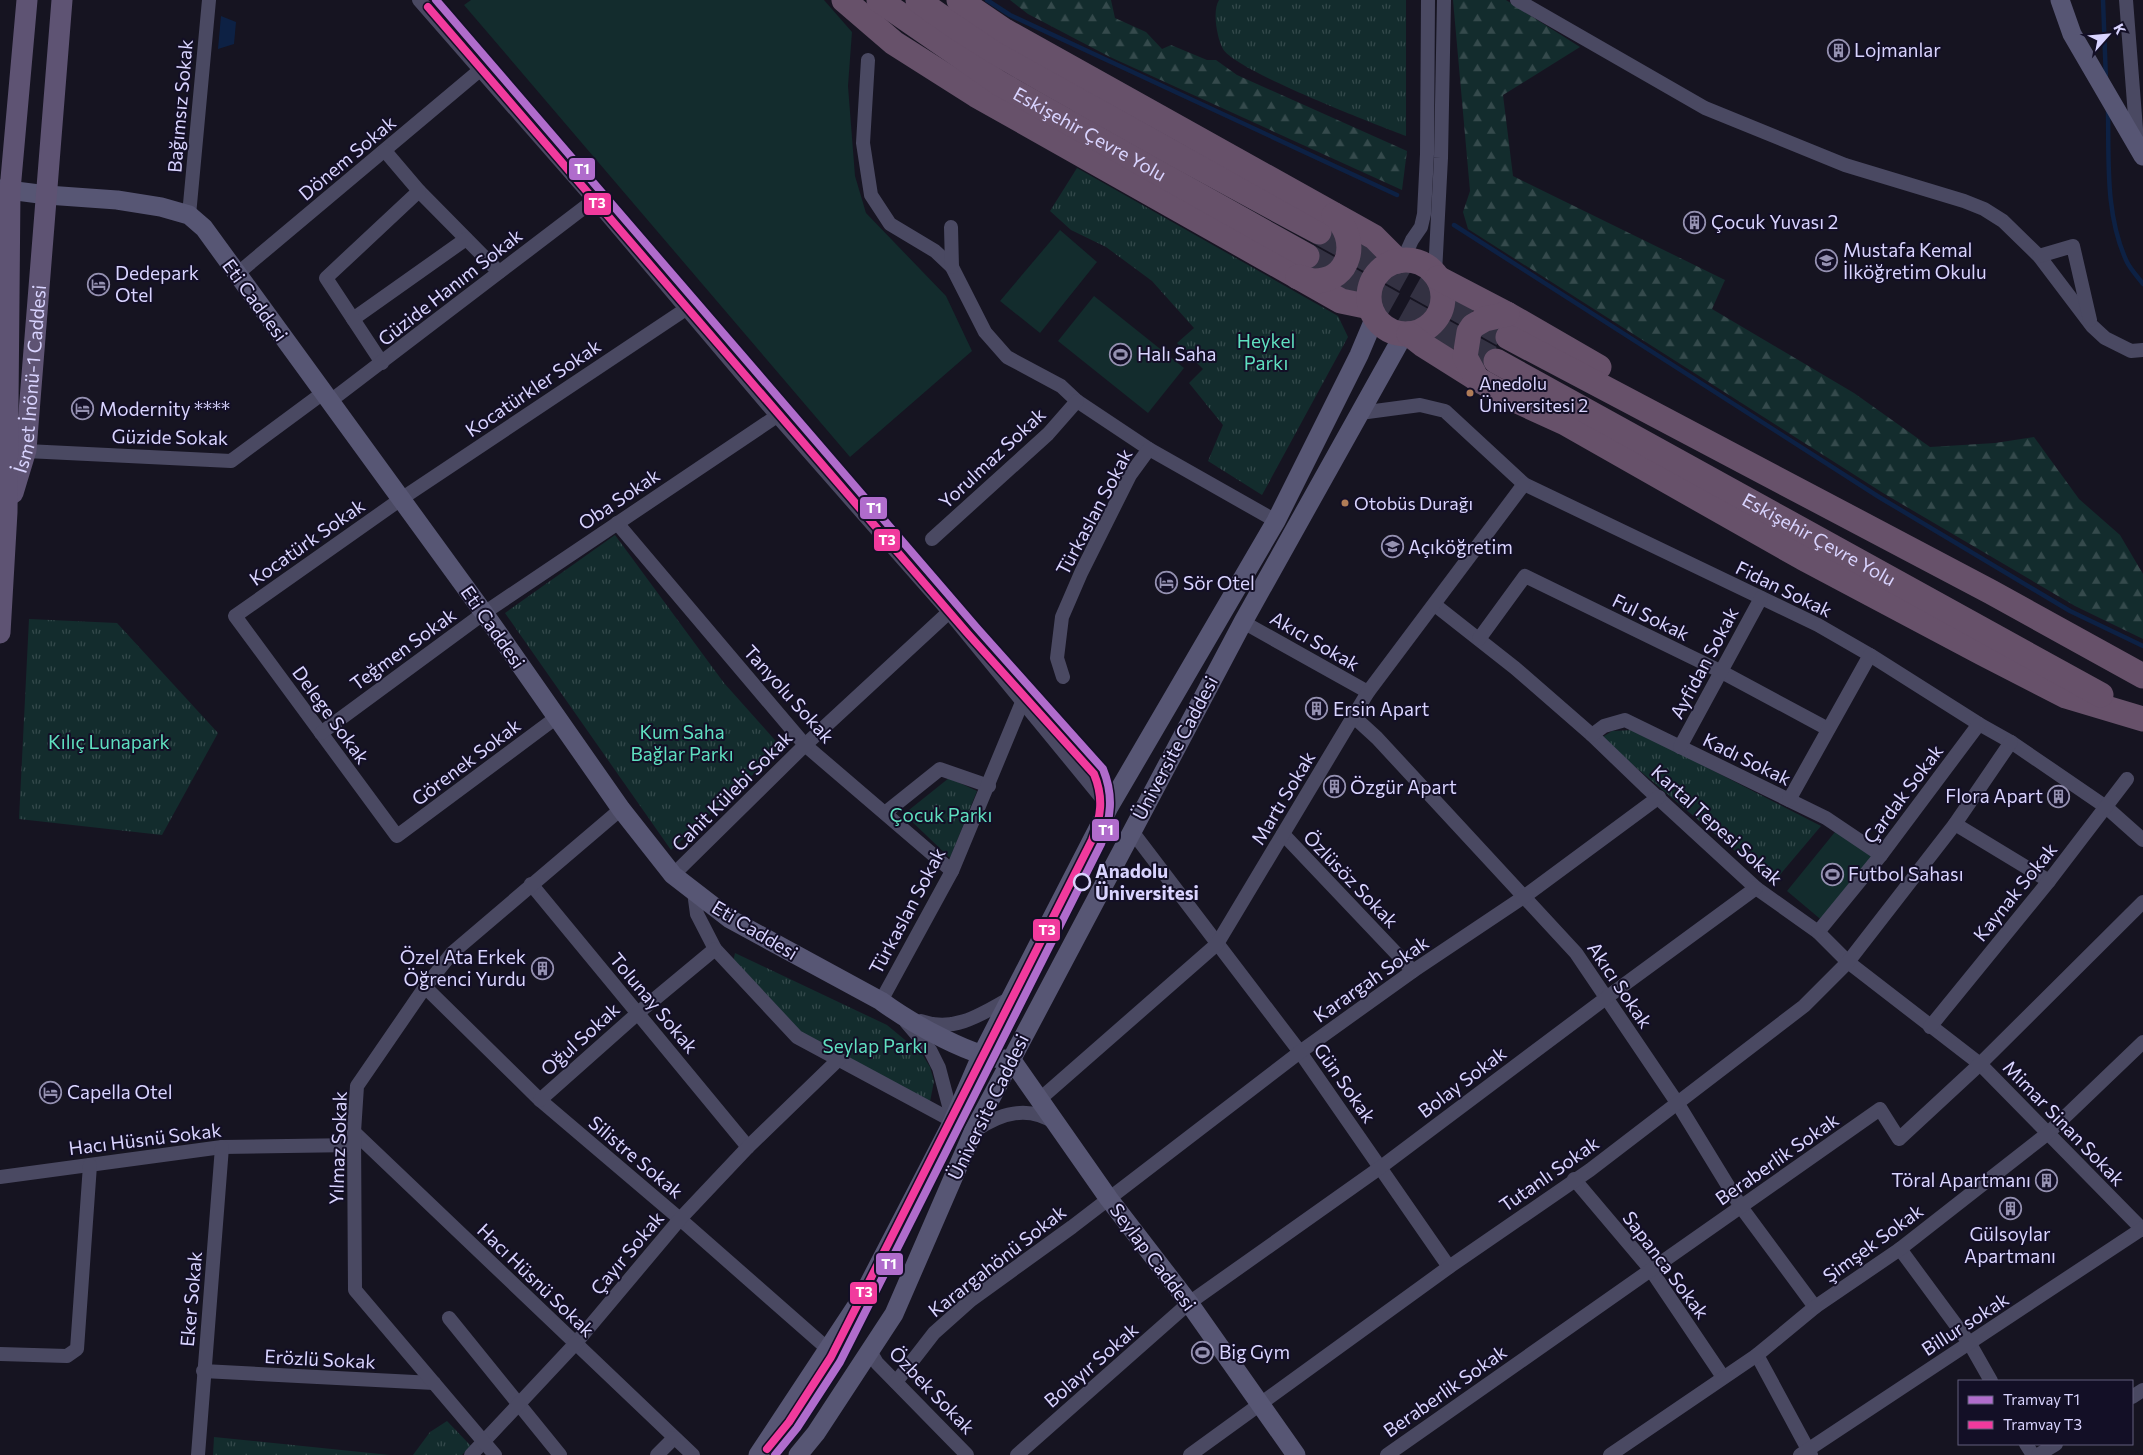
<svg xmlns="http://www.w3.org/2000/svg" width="2143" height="1455" font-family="Commissioner,sans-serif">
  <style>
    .grass { fill: #132c2d }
    .forest { fill: url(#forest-firs) }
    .park { fill: url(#park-tufts) }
    .water { fill: #0d2144 }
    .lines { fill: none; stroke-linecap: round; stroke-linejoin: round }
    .stream { stroke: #0d2144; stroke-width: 4.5 }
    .highway-tunnel { stroke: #333142; stroke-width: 25; stroke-dasharray: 25 12; stroke-linecap: butt }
    .street { stroke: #4a4962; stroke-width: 14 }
    .secondary { stroke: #575674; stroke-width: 19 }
    .primary { stroke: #5e5373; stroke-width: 21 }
    .highway { stroke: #67516a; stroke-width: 25 }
    .tram-1-casing { stroke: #130f26; stroke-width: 11 }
    .tram-2-casing { stroke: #130f26; stroke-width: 11 }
    .tram-1 { stroke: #b06ccc; stroke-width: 8 }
    .tram-2 { stroke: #f13a9d; stroke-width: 8 }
    .bus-dot { fill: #b07c57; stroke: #130f26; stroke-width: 2 }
    .stop-dot { fill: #130f26; stroke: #d9d4ff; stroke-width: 2.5 }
    .labels { text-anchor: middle; stroke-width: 4; stroke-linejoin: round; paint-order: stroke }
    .bus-label { font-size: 18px; fill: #d9d4ff; stroke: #130f26; text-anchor: start }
    .poi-label { font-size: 19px; fill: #d9d4ff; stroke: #130f26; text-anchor: start }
    .street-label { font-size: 19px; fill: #d9d4ff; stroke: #130f26 }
    .park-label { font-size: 19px; fill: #5fe0c0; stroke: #130f26 }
    .stop-label { font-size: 19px; font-weight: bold; fill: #d9d4ff; stroke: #130f26; text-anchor: start }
    .line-badge { stroke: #130f26; stroke-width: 2 }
    .badge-label { font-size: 14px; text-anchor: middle; font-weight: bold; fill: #fff }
  </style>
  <defs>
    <pattern id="forest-firs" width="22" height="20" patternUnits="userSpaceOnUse" patternTransform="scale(1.25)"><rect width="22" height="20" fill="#132c2d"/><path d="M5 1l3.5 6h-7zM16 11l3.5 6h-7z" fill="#354a4c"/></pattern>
    <pattern id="park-tufts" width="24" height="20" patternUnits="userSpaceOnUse" patternTransform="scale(1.25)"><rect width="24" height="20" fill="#132c2d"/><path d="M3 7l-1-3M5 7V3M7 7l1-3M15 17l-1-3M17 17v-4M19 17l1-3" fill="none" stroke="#354a4c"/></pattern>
  </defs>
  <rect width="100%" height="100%" fill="#161421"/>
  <g class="grass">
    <polygon points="471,0 824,0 852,32 848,86 855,176 866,213 946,296 972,351 850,457 464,5"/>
    <polygon points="1060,230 1097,262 1040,333 1000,301"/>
    <polygon points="1094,296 1184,368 1148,413 1058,341"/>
    <polygon points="1839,827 1876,857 1825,923 1787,891"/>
  </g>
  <g class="forest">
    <polygon points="1010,0 1111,0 1115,18 1146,32 1162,49 1171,45 1207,60 1216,60 1237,75 1407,151 1402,190 1110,57 1028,14"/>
    <polygon points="1453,0 1506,0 1580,47 1503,95 1513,176 1725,280 1712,309 1854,393 1930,447 1995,443 2034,437 2079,499 2120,535 2143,574 2143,639 2075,606 1883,493 1468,229 1463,212 1470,191"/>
  </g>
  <g class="park">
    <path d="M 1219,0 L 1406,0 L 1406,136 C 1375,124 1236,71 1223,49 C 1217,38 1212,11 1219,0 Z"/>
    <polygon points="1077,168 1338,316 1348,337 1262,495 1208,461 1223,425 1189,383 1203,369 1177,343 1194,328 1152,281 1106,247 1071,230 1050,211"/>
    <polygon points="615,535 724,683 782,748 671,850 505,613"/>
    <polygon points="29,619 117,623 218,733 162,835 19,819"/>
    <polygon points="1634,730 1821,826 1773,883 1601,738 1612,731"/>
    <polygon points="949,778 977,791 950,858 904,814"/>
    <polygon points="735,953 887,1025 922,1054 930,1067 934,1081 930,1102 791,1027 733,962"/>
    <polygon points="447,1421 471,1446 462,1455 413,1455 430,1432"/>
    <polygon points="214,1437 390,1455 213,1455"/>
  </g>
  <polygon class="water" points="221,16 236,22 234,44 218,49"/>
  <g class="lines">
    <g class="stream">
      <polyline points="987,0 1010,15 1397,195"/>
      <polyline points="2103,0 2106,80"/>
      <path d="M 2108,110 C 2109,160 2105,216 2127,262 C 2131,270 2138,277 2143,284"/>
      <polyline points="1454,225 1879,497 2070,611 2143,646"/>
    </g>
    <g class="highway-tunnel">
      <polyline points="1319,232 1508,337"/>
      <polyline points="1307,256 1496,361"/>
    </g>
    <g class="street">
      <polyline points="419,0 594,200 777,416 949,612 1109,807"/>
      <polyline points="1517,0 1705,108 1845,165 1964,201 1984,209 2003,221 2039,256 2092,326 2105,338 2131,351 2143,350"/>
      <polyline points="2126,0 2137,142"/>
      <polyline points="868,60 863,143 871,195 890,224 935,251 952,267 985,332 1007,357 1061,386 1077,401 1149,449"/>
      <polyline points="419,191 499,272"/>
      <polyline points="189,215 209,0"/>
      <polyline points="951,227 952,267"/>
      <polyline points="2039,256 2073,246 2090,320"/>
      <polyline points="1403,260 1412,240 1421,227 1424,214 1427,154 1428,0"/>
      <polyline points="1435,273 1441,158 1444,0"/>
      <polyline points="237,274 480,70"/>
      <polyline points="353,319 466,239"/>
      <polyline points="382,363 326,278 419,191 385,151"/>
      <polyline points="329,402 594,200"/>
      <polyline points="1360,413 1420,405 1445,411 1524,484 1818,625 1870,655 1979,724 2011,742 2106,807 2143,840"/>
      <polyline points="26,451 231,461 323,393"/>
      <polyline points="617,523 805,745 952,871"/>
      <polyline points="932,539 1048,434 1077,401"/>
      <polyline points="1435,605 1515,668 1592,735 1645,786 1756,888 1818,932 1848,962 1980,1064 2143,1230"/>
      <polyline points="1243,622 1368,692"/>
      <polyline points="1479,639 1525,576 1720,671 1828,729"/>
      <polyline points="1063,677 1057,658 1062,617 1081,573 1130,475 1149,449 1276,521"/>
      <polyline points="1353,716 1377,738 1576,953 1678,1104 1741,1207 1815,1307"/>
      <polyline points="557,717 397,836 235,616 401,499 686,309"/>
      <polyline points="321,733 484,613 777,416"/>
      <polyline points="1592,735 1604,726 1625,720 1826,818 1881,855"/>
      <polyline points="1680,747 1761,598"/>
      <polyline points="1789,800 1870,655"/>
      <polyline points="885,813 940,769 989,786"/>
      <polyline points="1955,824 2049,881"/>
      <polyline points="1131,830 1300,1052 1449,1267"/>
      <polyline points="1283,834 1413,971"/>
      <polyline points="673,875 805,745 949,612"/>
      <polyline points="531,884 748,1147"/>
      <polyline points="694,892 697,914 715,949 797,1037 953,1121"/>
      <polyline points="1818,932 1881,855 1979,724"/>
      <polyline points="425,987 540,1100 680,1219 829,1350"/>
      <polyline points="881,1001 952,871 1023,700"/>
      <path d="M 921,1021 C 954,1033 982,1014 1010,998"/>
      <polyline points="906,1022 930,1050 939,1068 953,1121"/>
      <polyline points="1930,1027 2049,881 2127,779"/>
      <polyline points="1040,1099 1217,944 1368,692 1524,484"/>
      <polyline points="540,1100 638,1013 715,949"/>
      <path d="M 976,1130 C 1001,1113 1028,1105 1055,1123"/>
      <polyline points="354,1132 693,1455"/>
      <polyline points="0,1177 222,1147 355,1145"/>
      <polyline points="1574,1179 1651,1270 1723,1377"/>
      <polyline points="1900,1249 1970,1344 1991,1381"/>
      <polyline points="449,1318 560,1455"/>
      <polyline points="870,1351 877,1363 967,1455"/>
      <polyline points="0,1354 67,1356 77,1349 90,1165"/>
      <polyline points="1757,1355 1811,1455"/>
      <polyline points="203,1371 434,1383"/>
      <polyline points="896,1382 934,1333 971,1300 1072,1227 1300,1052 1413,971 1525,896 1659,797"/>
      <polyline points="2132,1397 2143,1390"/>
      <polyline points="2026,1444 2033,1455"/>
      <polyline points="198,1455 222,1147"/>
      <polyline points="471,1455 575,1344 680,1219 748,1147 839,1059"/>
      <polyline points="495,1455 355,1290 354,1132 357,1086 425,987 452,953 621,809"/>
      <polyline points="657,1455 674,1438"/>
      <polyline points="1017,1455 1189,1303 1381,1167 1606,998 1756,888"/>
      <polyline points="1190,1455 1449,1267 1590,1170 1804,1006 1848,962 1955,824 2011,742"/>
      <polyline points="1387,1455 1880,1109 1899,1139 1980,1064 2143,902"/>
      <polyline points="1610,1455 1757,1355 1815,1307 1900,1249 2047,1134 2143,1042"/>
      <polyline points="1800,1455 2143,1228"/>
      <polyline points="2038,1455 2056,1444"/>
    </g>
    <g class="secondary">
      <polyline points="2060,0 2072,34 2143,156"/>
      <path d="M 0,189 L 47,195 L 117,200 L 161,207 L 189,215 L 204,228 L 484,613 L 621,809 L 673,875 L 730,919 L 881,1001 C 908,1021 978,1062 1011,1059"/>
      <polyline points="1011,1059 1109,1199 1189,1303 1296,1455"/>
      <polyline points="758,1455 861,1299 953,1121 981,1056 1109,807 1276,521 1359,355 1375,317"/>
      <polyline points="798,1455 816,1433 894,1314 973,1132 1243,622 1404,334"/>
    </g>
    <g class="primary">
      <path id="s1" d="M 13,493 L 26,450 L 62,0"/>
      <polyline points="0,633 7,512 10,190 27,0"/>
    </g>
    <g class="highway">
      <polyline points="844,0 894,43 976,95 1341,301 1370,307"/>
      <path id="s2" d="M 879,0 L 999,83 L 1307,256"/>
      <path d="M 918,0 C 968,38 1024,69 1079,100 C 1158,145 1238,189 1319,232"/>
      <polyline points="959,0 1005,31 1374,237 1398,261"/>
      <circle cx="1406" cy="297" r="37"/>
      <path d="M 1298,277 C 1303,278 1309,280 1314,281 C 1351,281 1360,239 1334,215"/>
      <polyline points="1438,278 1507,314 1599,367"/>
      <polyline points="1409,334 1423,345 1477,379 1515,400 1565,423 1803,558 1982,653 2066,696 2143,719"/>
      <polyline points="1508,337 1991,592 2143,676"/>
      <path id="s3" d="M 1496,361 L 2101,695"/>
      <polyline points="1477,379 1465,357 1469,332 1473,326 1485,319 1507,314"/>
    </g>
    <defs>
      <path id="tram-1" d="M 436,0 L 977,628 L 1103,769 C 1114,796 1111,818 1101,844 L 840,1362 L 797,1428 L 775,1455"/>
      <path id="tram-2" d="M 428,7 L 969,635 L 1094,774 C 1104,798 1101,817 1092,840 L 831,1357 L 789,1422 L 767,1449"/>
    </defs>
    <use href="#tram-1" class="tram-1-casing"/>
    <use href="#tram-2" class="tram-2-casing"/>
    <use href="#tram-1" class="tram-1"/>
    <use href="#tram-2" class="tram-2"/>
  </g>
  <defs>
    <symbol id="building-ring" viewBox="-11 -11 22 22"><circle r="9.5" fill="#130f26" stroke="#9591b1" stroke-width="1.5"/><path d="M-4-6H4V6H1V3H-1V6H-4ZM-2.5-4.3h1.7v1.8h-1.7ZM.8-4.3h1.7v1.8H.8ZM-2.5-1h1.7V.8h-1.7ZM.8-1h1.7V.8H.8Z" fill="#9591b1"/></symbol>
    <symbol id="school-ring" viewBox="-11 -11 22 22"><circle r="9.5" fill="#130f26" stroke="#9591b1" stroke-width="1.5"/><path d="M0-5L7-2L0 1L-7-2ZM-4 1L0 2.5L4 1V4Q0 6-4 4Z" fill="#9591b1"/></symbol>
    <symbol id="hotel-ring" viewBox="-11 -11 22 22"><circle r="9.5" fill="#130f26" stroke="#9591b1" stroke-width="1.5"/><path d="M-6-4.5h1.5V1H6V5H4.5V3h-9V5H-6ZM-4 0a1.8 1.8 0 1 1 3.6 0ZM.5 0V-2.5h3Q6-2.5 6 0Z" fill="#9591b1"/></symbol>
    <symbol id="stadium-ring" viewBox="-11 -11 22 22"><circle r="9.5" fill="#130f26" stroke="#9591b1" stroke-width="1.5"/><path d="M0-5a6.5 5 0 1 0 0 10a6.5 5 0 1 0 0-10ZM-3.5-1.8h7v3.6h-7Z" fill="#9591b1"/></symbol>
    <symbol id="university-ring" viewBox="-11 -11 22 22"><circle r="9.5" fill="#130f26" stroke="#9591b1" stroke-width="1.5"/><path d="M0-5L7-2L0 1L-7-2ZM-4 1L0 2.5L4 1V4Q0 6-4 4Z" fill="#9591b1"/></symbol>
  </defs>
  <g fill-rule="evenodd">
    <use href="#building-ring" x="1826" y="38" width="25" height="25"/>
    <use href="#building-ring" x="1682" y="210" width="25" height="25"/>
    <use href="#school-ring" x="1814" y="248" width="25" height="25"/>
    <use href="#hotel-ring" x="86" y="272" width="25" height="25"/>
    <use href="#stadium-ring" x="1108" y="342" width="25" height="25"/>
    <use href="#hotel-ring" x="70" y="396" width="25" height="25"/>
    <use href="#university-ring" x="1380" y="534" width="25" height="25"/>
    <use href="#hotel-ring" x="1154" y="570" width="25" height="25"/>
    <use href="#building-ring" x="1304" y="696" width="25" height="25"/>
    <use href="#building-ring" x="1322" y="774" width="25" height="25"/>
    <use href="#building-ring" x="2046" y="784" width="25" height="25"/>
    <use href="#stadium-ring" x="1820" y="862" width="25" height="25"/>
    <use href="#building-ring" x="530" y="956" width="25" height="25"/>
    <use href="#hotel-ring" x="38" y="1080" width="25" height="25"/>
    <use href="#building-ring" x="2034" y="1168" width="25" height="25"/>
    <use href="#building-ring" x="1998" y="1196" width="25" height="25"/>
    <use href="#stadium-ring" x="1190" y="1340" width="25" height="25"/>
  </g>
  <g class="bus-dot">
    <circle cx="1470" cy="393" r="4.5"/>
    <circle cx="1345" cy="503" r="4.5"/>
  </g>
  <circle class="stop-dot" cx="1082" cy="882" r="8"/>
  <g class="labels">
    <g class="bus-label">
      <text x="1479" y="390">Anedolu<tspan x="1479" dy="22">Üniversitesi 2</tspan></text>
      <text x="1354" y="510">Otobüs Durağı</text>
    </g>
    <g class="poi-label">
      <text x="1854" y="57">Lojmanlar</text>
      <text x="1711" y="229">Çocuk Yuvası 2</text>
      <text x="1843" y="257">Mustafa Kemal<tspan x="1843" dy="22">İlköğretim Okulu</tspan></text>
      <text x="115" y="280">Dedepark<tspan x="115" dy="22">Otel</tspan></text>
      <text x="1137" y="361">Halı Saha</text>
      <text x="99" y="416">Modernity ****</text>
      <text x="1408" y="554">Açıköğretim</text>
      <text x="1183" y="590">Sör Otel</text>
      <text x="1333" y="716">Ersin Apart</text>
      <text x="1350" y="794">Özgür Apart</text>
      <text x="2043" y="803" text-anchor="end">Flora Apart</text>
      <text x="1848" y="881">Futbol Sahası</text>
      <text x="526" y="964" text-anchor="end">Özel Ata Erkek<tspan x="526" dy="22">Öğrenci Yurdu</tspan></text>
      <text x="67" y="1099">Capella Otel</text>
      <text x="2031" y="1187" text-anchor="end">Töral Apartmanı</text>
      <text x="2010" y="1241" text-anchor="middle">Gülsoylar<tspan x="2010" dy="22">Apartmanı</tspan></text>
      <text x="1219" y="1359">Big Gym</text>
    </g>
    <g class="street-label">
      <text transform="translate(180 106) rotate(-85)" y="7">Bağımsız Sokak</text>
      <text dy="7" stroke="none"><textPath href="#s2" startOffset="250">Eskişehir Çevre Yolu</textPath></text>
      <text transform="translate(347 158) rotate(-40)" y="7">Dönem Sokak</text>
      <text transform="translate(450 287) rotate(-38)" y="7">Güzide Hanım Sokak</text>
      <text transform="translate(255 300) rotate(54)" y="7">Eti Caddesi</text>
      <text dy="7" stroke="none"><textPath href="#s1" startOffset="116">İsmet İnönü-1 Caddesi</textPath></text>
      <text transform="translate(533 388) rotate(-34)" y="7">Kocatürkler Sokak</text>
      <text transform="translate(170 437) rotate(1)" y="7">Güzide Sokak</text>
      <text transform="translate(992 458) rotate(-43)" y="7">Yorulmaz Sokak</text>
      <text transform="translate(619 499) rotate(-34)" y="7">Oba Sokak</text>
      <text transform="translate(1094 512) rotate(-62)" y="7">Türkaslan Sokak</text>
      <text dy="7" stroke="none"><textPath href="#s3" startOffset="369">Eskişehir Çevre Yolu</textPath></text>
      <text transform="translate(307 542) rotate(-35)" y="7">Kocatürk Sokak</text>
      <text transform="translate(1784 589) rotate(26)" y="7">Fidan Sokak</text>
      <text transform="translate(1651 617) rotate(26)" y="7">Ful Sokak</text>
      <text transform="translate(493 627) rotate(55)" y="7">Eti Caddesi</text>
      <text transform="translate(1315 641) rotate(30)" y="7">Akıcı Sokak</text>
      <text transform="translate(403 649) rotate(-36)" y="7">Teğmen Sokak</text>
      <text transform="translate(1704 663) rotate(-62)" y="7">Ayfidan Sokak</text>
      <text transform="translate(789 694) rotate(48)" y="7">Tanyolu Sokak</text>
      <text transform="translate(331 715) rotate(54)" y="7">Delege Sokak</text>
      <text transform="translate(1175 748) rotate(-62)" y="7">Üniversite Caddesi</text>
      <text transform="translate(1747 759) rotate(26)" y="7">Kadı Sokak</text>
      <text transform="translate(466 762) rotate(-37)" y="7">Görenek Sokak</text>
      <text transform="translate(732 791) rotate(-45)" y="7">Cahit Külebi Sokak</text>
      <text transform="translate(1903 794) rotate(-53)" y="7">Çardak Sokak</text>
      <text transform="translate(1283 798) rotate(-59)" y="7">Martı Sokak</text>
      <text transform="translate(1717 825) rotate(42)" y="7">Kartal Tepesi Sokak</text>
      <text transform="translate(1351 879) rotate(46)" y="7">Özlüsöz Sokak</text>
      <text transform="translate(2015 892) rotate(-51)" y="7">Kaynak Sokak</text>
      <text transform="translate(907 911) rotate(-62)" y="7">Türkaslan Sokak</text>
      <text transform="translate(755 930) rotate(31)" y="7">Eti Caddesi</text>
      <text transform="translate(1371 979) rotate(-35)" y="7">Karargah Sokak</text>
      <text transform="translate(1620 985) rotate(56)" y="7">Akıcı Sokak</text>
      <text transform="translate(654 1003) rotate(50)" y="7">Tolunay Sokak</text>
      <text transform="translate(580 1039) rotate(-42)" y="7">Oğul Sokak</text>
      <text transform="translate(1462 1082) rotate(-37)" y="7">Bolay Sokak</text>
      <text transform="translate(1345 1083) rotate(55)" y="7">Gün Sokak</text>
      <text transform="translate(988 1107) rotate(-64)" y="7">Üniversite Caddesi</text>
      <text transform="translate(2064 1123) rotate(46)" y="7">Mimar Sinan Sokak</text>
      <text transform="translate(145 1139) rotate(-7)" y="7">Hacı Hüsnü Sokak</text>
      <text transform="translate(338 1148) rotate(-88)" y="7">Yılmaz Sokak</text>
      <text transform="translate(636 1157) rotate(40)" y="7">Silistre Sokak</text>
      <text transform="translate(1777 1159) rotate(-35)" y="7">Beraberlik Sokak</text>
      <text transform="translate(1549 1174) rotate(-35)" y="7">Tutanlı Sokak</text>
      <text transform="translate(1873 1243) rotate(-36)" y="7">Şimşek Sokak</text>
      <text transform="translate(627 1253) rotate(-50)" y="7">Çayır Sokak</text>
      <text transform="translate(1153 1257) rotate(53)" y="7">Seylap Caddesi</text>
      <text transform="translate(997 1261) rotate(-38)" y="7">Karargahönü Sokak</text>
      <text transform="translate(1666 1265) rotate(53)" y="7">Sapanca Sokak</text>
      <text transform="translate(536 1280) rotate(44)" y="7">Hacı Hüsnü Sokak</text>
      <text transform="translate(191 1299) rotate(-85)" y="7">Eker Sokak</text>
      <text transform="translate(1965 1324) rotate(-33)" y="7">Billur sokak</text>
      <text transform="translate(320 1359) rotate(3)" y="7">Erözlü Sokak</text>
      <text transform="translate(1091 1365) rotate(-41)" y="7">Bolayır Sokak</text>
      <text transform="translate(932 1390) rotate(46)" y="7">Özbek Sokak</text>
      <text transform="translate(1445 1391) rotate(-35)" y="7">Beraberlik Sokak</text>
    </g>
    <g class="park-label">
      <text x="1266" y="348">Heykel<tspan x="1266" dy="22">Parkı</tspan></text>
      <text x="682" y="739">Kum Saha<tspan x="682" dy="22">Bağlar Parkı</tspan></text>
      <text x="109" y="749">Kılıç Lunapark</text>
      <text x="941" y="822">Çocuk Parkı</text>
      <text x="875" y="1053">Seylap Parkı</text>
    </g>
    <g class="stop-label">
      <text x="1095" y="878">Anadolu<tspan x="1095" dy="22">Üniversitesi</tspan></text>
    </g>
  </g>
  <g class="line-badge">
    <rect x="568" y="157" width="28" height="24" rx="5" fill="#b06ccc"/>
    <rect x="583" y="192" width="29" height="24" rx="5" fill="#f13a9d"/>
    <rect x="859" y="496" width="29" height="24" rx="5" fill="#b06ccc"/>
    <rect x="873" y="528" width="28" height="24" rx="5" fill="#f13a9d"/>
    <rect x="1091" y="818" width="29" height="24" rx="5" fill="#b06ccc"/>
    <rect x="1032" y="918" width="29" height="24" rx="5" fill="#f13a9d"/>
    <rect x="875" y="1252" width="29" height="24" rx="5" fill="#b06ccc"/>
    <rect x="849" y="1281" width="29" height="24" rx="5" fill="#f13a9d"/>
  </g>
  <g class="badge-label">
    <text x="582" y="174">T1</text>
    <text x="597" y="208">T3</text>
    <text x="874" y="513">T1</text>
    <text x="887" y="545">T3</text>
    <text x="1106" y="835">T1</text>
    <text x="1047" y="935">T3</text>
    <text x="889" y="1269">T1</text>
    <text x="864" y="1297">T3</text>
  </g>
  <rect x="1958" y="1380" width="175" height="65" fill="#130f26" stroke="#625e7d"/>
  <rect x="1968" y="1396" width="25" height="8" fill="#b06ccc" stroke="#625e7d"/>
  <text x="2003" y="1405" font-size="15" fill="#d9d4ff">Tramvay T1</text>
  <rect x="1968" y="1421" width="25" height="8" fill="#f13a9d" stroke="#625e7d"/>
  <text x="2003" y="1430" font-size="15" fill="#d9d4ff">Tramvay T3</text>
  <g transform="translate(2108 35) rotate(63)" stroke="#130f26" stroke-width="4" paint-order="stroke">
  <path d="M0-4L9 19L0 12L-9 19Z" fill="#d9d4ff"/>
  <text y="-8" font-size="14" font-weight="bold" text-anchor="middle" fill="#d9d4ff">K</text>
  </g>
</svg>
